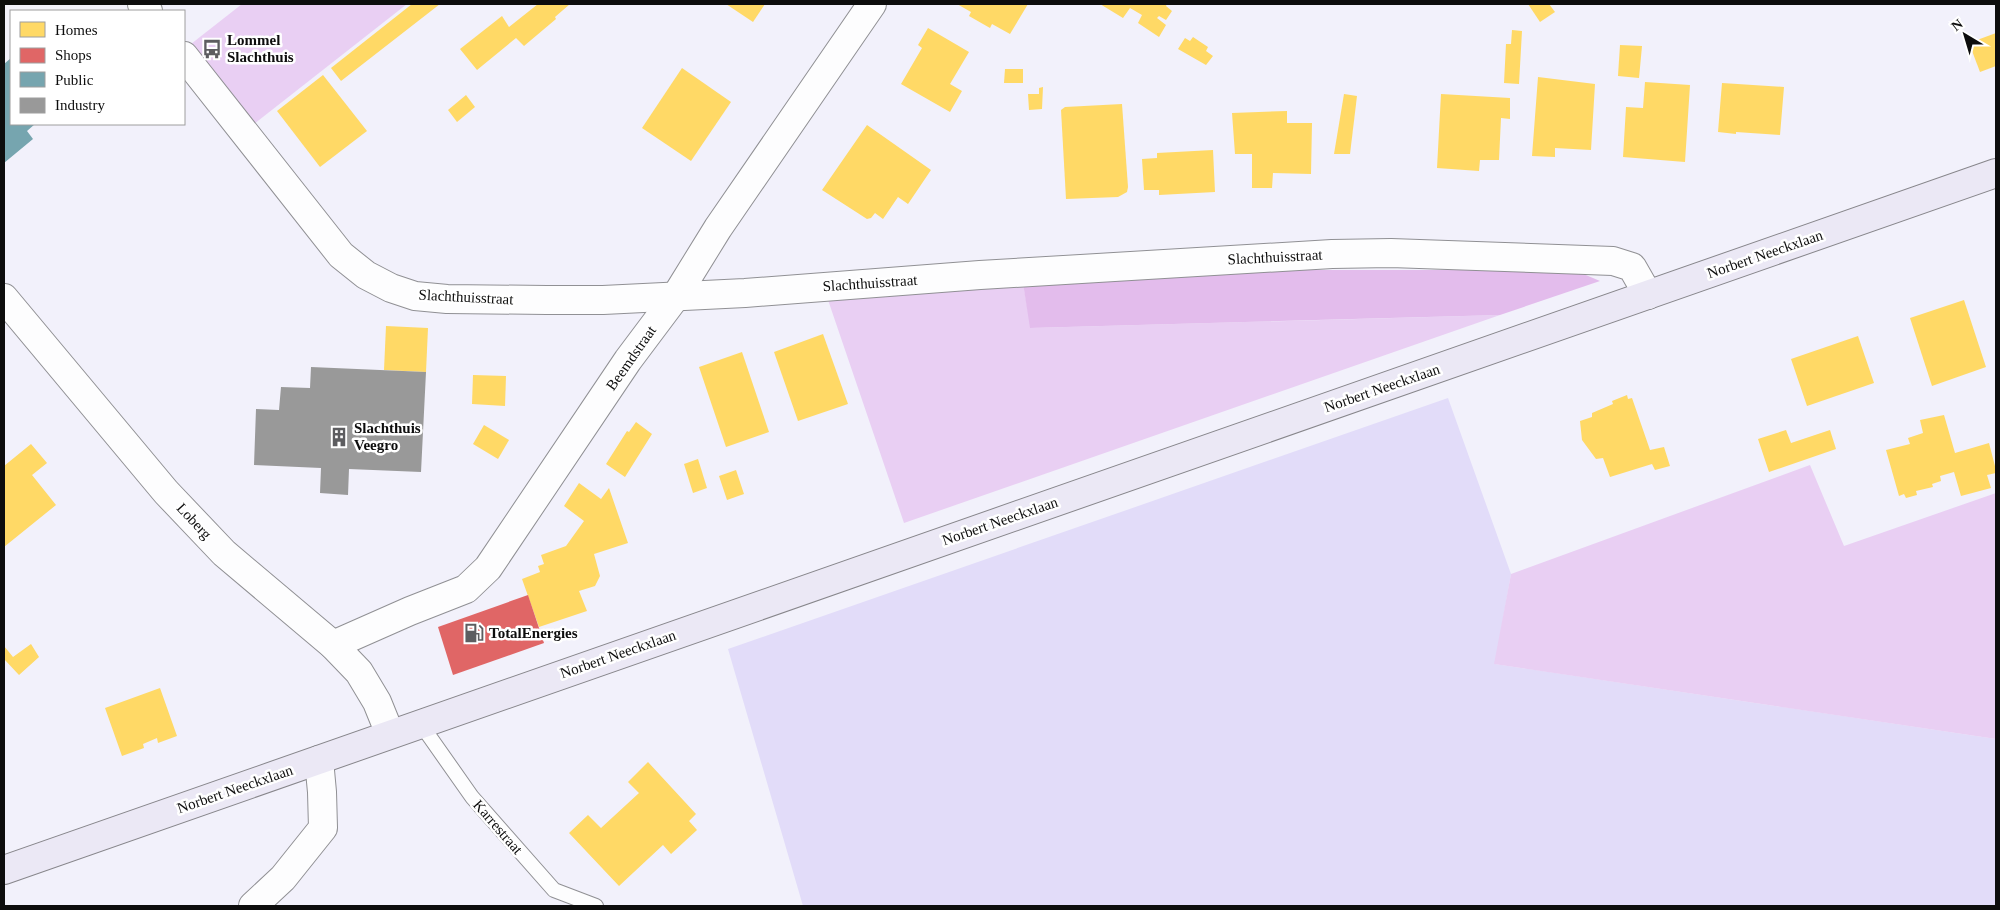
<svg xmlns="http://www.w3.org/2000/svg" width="2000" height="910" font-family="'Times New Roman',serif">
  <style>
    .farmland { fill: #e2dcf9 }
    .green { fill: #e9cff3 }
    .forest { fill: #e3bcec }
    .homes { fill: #ffd966 }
    .shops { fill: #e06666 }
    .public { fill: #76a5af }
    .industry { fill: #999 }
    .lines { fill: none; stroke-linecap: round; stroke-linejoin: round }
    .lane-casing { stroke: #909094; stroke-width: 16 }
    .street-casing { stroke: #909094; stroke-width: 30 }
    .secondary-casing { stroke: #87868b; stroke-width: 30 }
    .lane { stroke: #fdfdfe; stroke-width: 14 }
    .street { stroke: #fdfdfe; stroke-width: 28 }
    .secondary { stroke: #ebe8f5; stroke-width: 28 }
    .labels { text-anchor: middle; stroke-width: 5; stroke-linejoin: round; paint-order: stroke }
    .poi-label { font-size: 15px; font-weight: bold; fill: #0d0d0d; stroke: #fff; text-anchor: start }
    .street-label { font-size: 15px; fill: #0d0d0d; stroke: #fff }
  </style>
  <rect width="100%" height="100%" fill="#f2f1fb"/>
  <polygon class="farmland" points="1448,398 1511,574 1495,664 1996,739 1996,906 803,906 728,649"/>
  <g class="green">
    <polygon points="242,4 407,4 254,124 191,44"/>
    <polygon points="1023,283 1031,328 1500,315 904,523 827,297"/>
    <polygon points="1810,465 1844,546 1996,493 1996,739 1494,664 1511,574"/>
  </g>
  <polygon class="forest" points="1219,270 1574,270 1600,281 1500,315 1030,328 1023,283"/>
  <g class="homes">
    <polygon points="412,4 440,4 341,81 331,68"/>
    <polygon points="538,4 570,4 555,17 556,19 524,46 516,38 477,70 460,49 502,16 509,27"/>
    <polygon points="726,4 765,4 753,22"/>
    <polygon points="957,4 1028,4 1010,34 992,24 990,28 969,16 971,12"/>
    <polygon points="1100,4 1167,4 1166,6 1172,11 1166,20 1159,16 1157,18 1166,25 1159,37 1138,23 1142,15 1130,8 1123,18"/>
    <polygon points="1528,4 1549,4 1555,12 1540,22"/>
    <polygon points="928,28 969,52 950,84 962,91 950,112 901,84 922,48 918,45"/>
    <polygon points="1512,30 1522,31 1519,84 1504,83 1506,44 1511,44"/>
    <polygon points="1996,33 1996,66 1980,72 1969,43"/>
    <polygon points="1193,37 1208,47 1206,51 1213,56 1206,65 1178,49 1185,38 1190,41"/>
    <polygon points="1620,45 1642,46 1639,78 1618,76"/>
    <polygon points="682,68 731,102 691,161 642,128"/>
    <polygon points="1005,69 1023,69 1023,83 1004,83"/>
    <polygon points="323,75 367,131 320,167 277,111"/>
    <polygon points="1538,77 1595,84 1591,150 1555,148 1555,157 1532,156"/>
    <polygon points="1645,82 1690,85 1685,162 1623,157 1626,107 1643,108"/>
    <polygon points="1722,83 1784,87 1780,135 1736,132 1736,134 1718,132"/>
    <polygon points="1043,87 1042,109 1029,110 1028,94 1039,94 1039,88"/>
    <polygon points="1344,94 1357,96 1350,154 1334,154"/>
    <polygon points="1441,94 1510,98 1510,119 1501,118 1499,160 1480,160 1479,171 1437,168"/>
    <polygon points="466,95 475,107 457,122 448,110"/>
    <polygon points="1122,104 1128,187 1127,192 1118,197 1066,199 1061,110 1065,107"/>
    <polygon points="1287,111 1287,123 1312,123 1311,174 1273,173 1272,188 1252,188 1252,154 1235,154 1232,113"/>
    <polygon points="867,125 931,170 908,204 898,197 883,219 875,213 871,218 867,219 822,190"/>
    <polygon points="1213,150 1215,192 1159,195 1159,190 1144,190 1142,159 1157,158 1157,153"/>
    <polygon points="1964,300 1986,367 1932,386 1910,318"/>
    <polygon points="386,326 428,328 426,372 384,370"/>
    <polygon points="823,334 848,404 798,421 774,352"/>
    <polygon points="1858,336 1874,383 1807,406 1791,359"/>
    <polygon points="742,352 769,432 726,447 699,367"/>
    <polygon points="473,375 506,376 505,406 472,404"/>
    <polygon points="1627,395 1628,399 1632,398 1650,450 1664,447 1670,466 1655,470 1652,464 1610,477 1603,458 1596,459 1582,440 1580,421 1592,417 1592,413 1613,404 1612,401"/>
    <polygon points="1944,415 1955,453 1989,443 1996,470 1996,473 1987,475 1991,488 1961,496 1954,472 1940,476 1941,481 1932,484 1933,487 1916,491 1917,495 1906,498 1904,494 1899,496 1886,450 1910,444 1908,438 1923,433 1920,420"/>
    <polygon points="636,422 652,434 625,477 606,464 627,431 629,432"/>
    <polygon points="484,425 509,440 498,459 473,444"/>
    <polygon points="1786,430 1791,443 1830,430 1836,449 1769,472 1758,439"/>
    <polygon points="31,444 47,463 32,475 56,505 4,547 4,466"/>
    <polygon points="698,459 707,488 693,493 684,464"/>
    <polygon points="736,470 744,494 727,500 719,476"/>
    <polygon points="579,483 601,499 609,488 628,543 594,554 600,576 595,586 579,591 587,611 539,627 522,579 540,572 538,566 544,564 541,555 566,546 584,521 564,506"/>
    <polygon points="31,644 39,657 19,675 4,659 4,646 13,657"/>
    <polygon points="160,688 177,736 158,743 157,738 143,744 144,748 122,756 105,708"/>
    <polygon points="648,762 696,814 689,821 697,830 671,854 663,845 619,886 569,833 588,815 601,828 639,793 628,782"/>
  </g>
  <polygon class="shops" points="528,595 544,643 453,675 438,627"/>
  <polygon class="public" points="11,58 11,124 35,124 27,131 33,139 4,163 4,64"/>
  <polygon class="industry" points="311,367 426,372 421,472 349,469 348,495 320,493 321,468 254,465 256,409 279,410 281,387 310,388"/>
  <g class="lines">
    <defs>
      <polyline id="lane" points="420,723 472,797 554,890 596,906"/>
      <g id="street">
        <polyline points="142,4 148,11"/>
        <polyline points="184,56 341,255 366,275 391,288 415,296 447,299 547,300 603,300 745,293 980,275 1332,254 1391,253 1613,261 1632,267 1648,295"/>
        <polyline points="4,298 166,492 224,553 333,645 359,672 377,702 390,734"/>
        <polyline points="333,645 410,611 466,589 488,568 628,360 676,296 718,228 872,4"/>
        <polyline points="253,906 283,878 323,828 322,792 319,760"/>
      </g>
      <polyline id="secondary" points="4,870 1996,173"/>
    </defs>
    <use href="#lane" class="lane-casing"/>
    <use href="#street" class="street-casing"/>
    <use href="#secondary" class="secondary-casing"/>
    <use href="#lane" class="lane"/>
    <use href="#street" class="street"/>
    <use href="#secondary" class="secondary"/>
  </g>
  <defs>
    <symbol id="bus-bare" viewBox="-9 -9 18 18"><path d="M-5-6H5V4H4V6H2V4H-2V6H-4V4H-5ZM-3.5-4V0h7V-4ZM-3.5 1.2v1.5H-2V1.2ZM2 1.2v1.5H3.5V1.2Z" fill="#5d5d60" stroke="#fff" stroke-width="2.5" paint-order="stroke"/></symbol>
    <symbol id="building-bare" viewBox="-9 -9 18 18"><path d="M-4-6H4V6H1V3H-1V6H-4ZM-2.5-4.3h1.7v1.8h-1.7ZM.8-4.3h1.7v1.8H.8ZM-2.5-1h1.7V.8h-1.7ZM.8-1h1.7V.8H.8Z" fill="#5d5d60" stroke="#fff" stroke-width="2.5" paint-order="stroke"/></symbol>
    <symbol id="fuel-bare" viewBox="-9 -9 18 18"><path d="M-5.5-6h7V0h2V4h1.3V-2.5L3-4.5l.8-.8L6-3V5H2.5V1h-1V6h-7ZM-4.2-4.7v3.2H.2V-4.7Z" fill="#5d5d60" stroke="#fff" stroke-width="2.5" paint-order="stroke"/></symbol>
  </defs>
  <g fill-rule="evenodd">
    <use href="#bus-bare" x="198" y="35" width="28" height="28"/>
    <use href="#building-bare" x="325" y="423" width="28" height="28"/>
    <use href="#fuel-bare" x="460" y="619" width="28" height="28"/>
  </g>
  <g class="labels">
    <g class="poi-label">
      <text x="227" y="45">Lommel<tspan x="227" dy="17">Slachthuis</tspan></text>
      <text x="354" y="433">Slachthuis<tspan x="354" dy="17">Veegro</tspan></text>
      <text x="489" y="638">TotalEnergies</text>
    </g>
    <g class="street-label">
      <text transform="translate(1765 254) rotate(-19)" y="5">Norbert Neeckxlaan</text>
      <text transform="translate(1275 257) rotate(-3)" y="5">Slachthuisstraat</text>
      <text transform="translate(870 283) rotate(-4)" y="5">Slachthuisstraat</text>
      <text transform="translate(466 297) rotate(3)" y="5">Slachthuisstraat</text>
      <text transform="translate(631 358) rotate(-55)" y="5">Beemdstraat</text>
      <text transform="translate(1382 388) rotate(-19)" y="5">Norbert Neeckxlaan</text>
      <text transform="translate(194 521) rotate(47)" y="5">Loberg</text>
      <text transform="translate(1000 521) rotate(-19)" y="5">Norbert Neeckxlaan</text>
      <text transform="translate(618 654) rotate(-19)" y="5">Norbert Neeckxlaan</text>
      <text transform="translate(235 789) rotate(-19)" y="5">Norbert Neeckxlaan</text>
      <text transform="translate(498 827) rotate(49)" y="5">Karrestraat</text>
    </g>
  </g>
  <rect width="2000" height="910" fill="none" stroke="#0d0d0d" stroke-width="10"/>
  <rect x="10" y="10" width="175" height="115" fill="#ffffff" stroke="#9e9e9e"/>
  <rect x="20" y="22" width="25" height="15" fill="#ffd966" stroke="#9e9e9e"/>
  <text x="55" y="35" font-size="15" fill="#0d0d0d">Homes</text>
  <rect x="20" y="48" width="25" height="15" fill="#e06666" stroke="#9e9e9e"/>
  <text x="55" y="60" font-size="15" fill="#0d0d0d">Shops</text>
  <rect x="20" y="72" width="25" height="15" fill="#76a5af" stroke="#9e9e9e"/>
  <text x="55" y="85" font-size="15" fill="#0d0d0d">Public</text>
  <rect x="20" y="98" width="25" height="15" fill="#999999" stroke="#9e9e9e"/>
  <text x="55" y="110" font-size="15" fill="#0d0d0d">Industry</text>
  <g transform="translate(1965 35) rotate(322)" stroke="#ffffff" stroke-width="4" paint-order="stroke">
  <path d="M0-4L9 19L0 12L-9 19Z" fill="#0d0d0d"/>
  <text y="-8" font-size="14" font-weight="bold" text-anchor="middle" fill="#0d0d0d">N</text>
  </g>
</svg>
